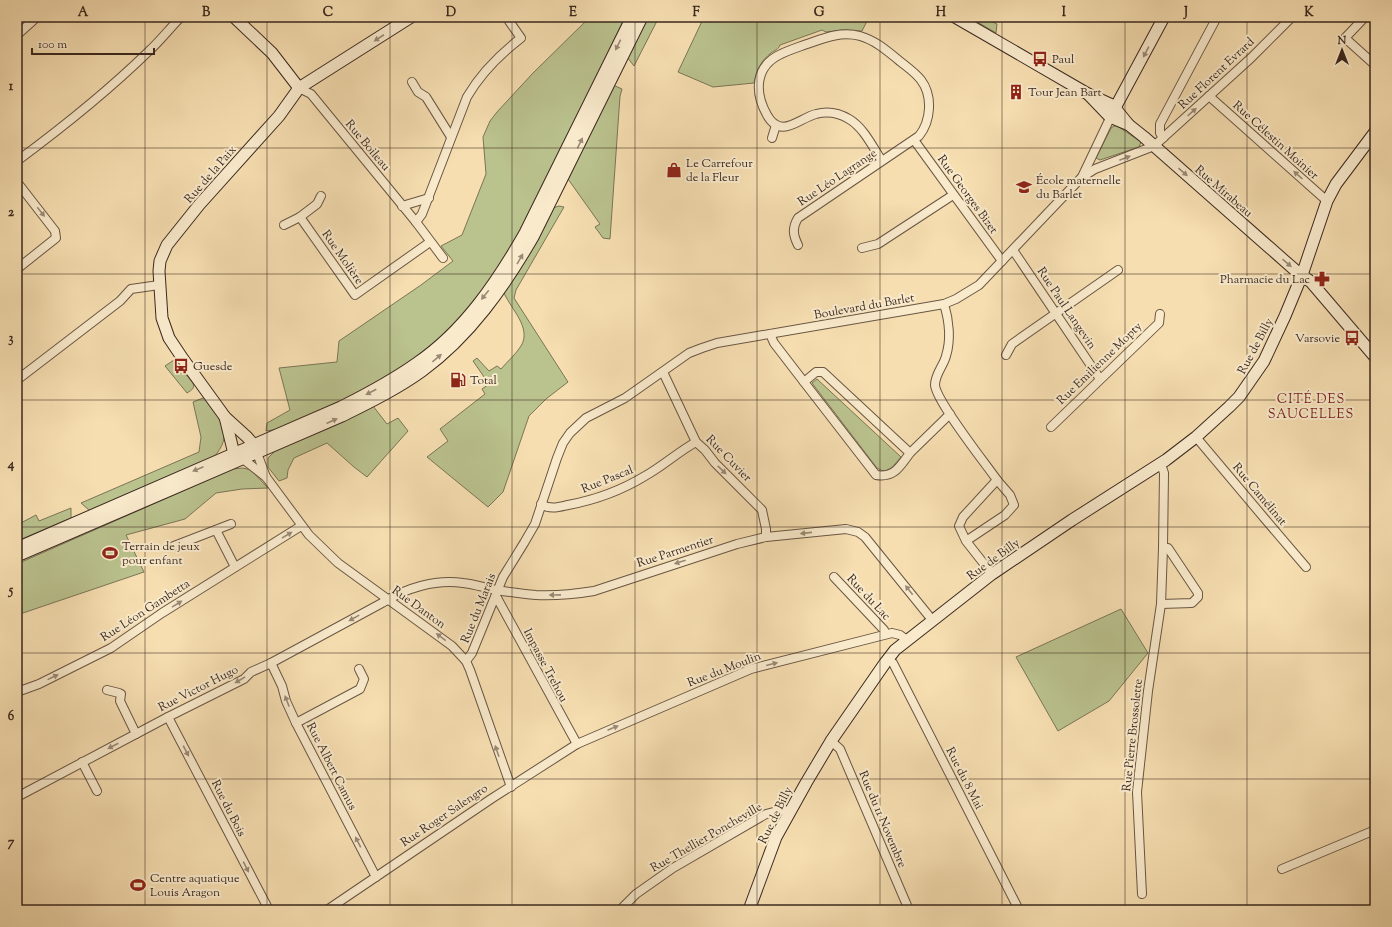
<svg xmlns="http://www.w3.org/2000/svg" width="1392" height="927" font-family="'Sorts Mill Goudy',serif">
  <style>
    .green { fill: #bac28e; stroke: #7a7556 }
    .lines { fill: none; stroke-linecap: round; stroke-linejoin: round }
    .street-casing { stroke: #695643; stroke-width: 10 }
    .secondary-casing { stroke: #3a281e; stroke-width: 13 }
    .street { stroke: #f9eacc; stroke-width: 8 }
    .secondary { stroke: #f9eacc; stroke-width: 11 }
    .oneway { fill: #9a8975 }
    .grid { fill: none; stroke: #3a281e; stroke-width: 1; stroke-opacity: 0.55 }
    .labels { text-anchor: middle; stroke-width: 4; stroke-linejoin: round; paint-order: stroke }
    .poi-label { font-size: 12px; fill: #3a281e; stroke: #f9eacc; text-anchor: start }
    .street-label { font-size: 12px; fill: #3a281e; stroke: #f9eacc }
    .neighbourhood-label { font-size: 13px; letter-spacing: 1px; fill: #7a1f14; stroke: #f9eacc }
    .neatline { fill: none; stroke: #3a281e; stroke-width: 1.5 }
    .grid-label { font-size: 13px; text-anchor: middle; font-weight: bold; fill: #3a281e }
  </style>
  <rect width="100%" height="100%" fill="#f6deb1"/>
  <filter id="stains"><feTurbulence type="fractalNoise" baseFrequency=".005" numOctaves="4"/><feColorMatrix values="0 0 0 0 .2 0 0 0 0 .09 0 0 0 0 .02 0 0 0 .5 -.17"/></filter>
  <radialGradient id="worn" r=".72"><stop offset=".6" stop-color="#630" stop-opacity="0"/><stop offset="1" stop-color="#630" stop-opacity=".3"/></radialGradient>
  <g class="green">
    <polygon points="590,17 625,17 514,247 487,290 430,350 378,385 280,429 266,431 267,423 290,410 279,368 337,362 339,341 421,285 453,261 441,246 462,235 486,174 483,137 490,121 497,112 533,73"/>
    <polygon points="647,17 659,17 634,66 627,57"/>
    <path d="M 704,17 L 869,17 L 862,31 L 843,30 L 826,32 L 822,30 L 780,45 C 778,50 775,50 771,53 C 761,61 756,70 754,83 L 713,87 L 678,72 Z"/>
    <polygon points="969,17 982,17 997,24 996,33"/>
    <polygon points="613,85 622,89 620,96 610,239 603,238 595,227 600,224 568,179"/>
    <polygon points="1116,125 1141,142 1139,147 1100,160 1096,158 1111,128"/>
    <path d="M 559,206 L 564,207 L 516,290 L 514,298 L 568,382 L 546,399 L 529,416 L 503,492 L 488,507 L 427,457 L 448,441 L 440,429 L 485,394 L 482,389 L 489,384 L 473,361 L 477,358 L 489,371 L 497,366 L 501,369 C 507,362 516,354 521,346 C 532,328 511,309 504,293 L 532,247 L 553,208 Z"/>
    <path d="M 174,360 L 193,383 C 195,388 192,390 187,393 L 165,366 Z"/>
    <polygon points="817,379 901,457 889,471 883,471 877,468 812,383"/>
    <path d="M 203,398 L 205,398 C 221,419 235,434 213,458 L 90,511 L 81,503 L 199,452 L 201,437 L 193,402 Z"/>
    <polygon points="373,406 387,424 398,418 408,431 367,477 354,467 327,443 294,458 288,470 287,478 279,481 268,467 268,458 275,451"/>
    <polygon points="243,468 251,470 268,488 242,489 216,493 185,519 126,535 144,572 17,615 17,564 233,469"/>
    <polygon points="71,508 71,518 17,541 17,525 36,515 39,521"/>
    <polygon points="1121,609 1148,653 1109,701 1058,731 1016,657"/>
  </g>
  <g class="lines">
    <defs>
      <g id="street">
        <polyline points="1365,17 1345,38 1375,65"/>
        <polyline points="17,35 37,17"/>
        <polyline points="412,82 418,92 426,97 451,137"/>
        <polyline points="299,88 311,94 416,222 443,258"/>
        <polyline points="1209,96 1327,201"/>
        <polyline points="772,138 776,125"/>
        <polyline points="1163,138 1160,133 1160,124 1217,17"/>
        <polyline points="914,140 1002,261"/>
        <path d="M 17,161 C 63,127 108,91 149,51 C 161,40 170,28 181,17"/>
        <polyline points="1082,177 1112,114"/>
        <polyline points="17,182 55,231 56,238 17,269"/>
        <polyline points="321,196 317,204 300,217 355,295 430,242"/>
        <polyline points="402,206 429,198"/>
        <path d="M 416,222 L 422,214 L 467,97 C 481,73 499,55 521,38 L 509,21"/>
        <polyline points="284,225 300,217"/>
        <path d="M 798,245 C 793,235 792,228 798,218 L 919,136 C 931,121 933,96 921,80 C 914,71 904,65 896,58 C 885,49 874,40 860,36 C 841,31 824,38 807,44 C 799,47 789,50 781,54 C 755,66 754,92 767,115 C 781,140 799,118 816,114 C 827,111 839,113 849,119 C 864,128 872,146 882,161"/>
        <polyline points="862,248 878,244 953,195"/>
        <polyline points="1013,250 1100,379"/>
        <path d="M 944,304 C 949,320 951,340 946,356 C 944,365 935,374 935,385 C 936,401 985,463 997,480"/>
        <polyline points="770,334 774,343 804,382"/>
        <polyline points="1006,355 1012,344 1118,270"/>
        <polyline points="663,372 696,442 705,450 715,463 762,510 766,529 766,537"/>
        <polyline points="17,380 120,301 131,289 159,285"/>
        <polyline points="1051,427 1159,323 1160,314"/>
        <polyline points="1196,437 1265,519 1306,567"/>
        <polyline points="257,453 266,477"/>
        <path d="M 910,453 C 900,466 895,478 876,475 L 804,382 L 816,372 L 823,372 L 910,453 L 950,414"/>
        <polyline points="243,459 266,477 309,535 338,563 452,646 466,661 470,670 511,787"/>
        <path d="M 541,504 C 550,510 559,507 568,505 C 595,500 622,490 645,476 C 663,466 678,452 696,442"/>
        <polyline points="216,530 235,567"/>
        <polyline points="966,541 1005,515 1014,505 1010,495 997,480 963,517 959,526 966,541 992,574"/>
        <polyline points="174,546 231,524"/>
        <polyline points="834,577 884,630 886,634"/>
        <polyline points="496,596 577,744"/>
        <polyline points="1161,604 1192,603 1198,597 1198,593 1168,548 1163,548"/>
        <polyline points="888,659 893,663 1019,910"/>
        <polyline points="466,661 472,653 503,577 524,543 535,524 557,458 563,443 570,433 586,418 625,398 689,353 702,348 717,343 944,304 956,299 979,285 1081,178 1095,169 1154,146 1251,58 1292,17"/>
        <polyline points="271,663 282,686 286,701 296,723 376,877"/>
        <polyline points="107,690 119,693 121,694 120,701 136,734"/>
        <polyline points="17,692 39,684 111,648 162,613 301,526"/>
        <polyline points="168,717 269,910"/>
        <polyline points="296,723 360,689 364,679 359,669"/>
        <polyline points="831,741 840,749 909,910"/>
        <polyline points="82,762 97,791"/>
        <path d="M 17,797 L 168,717 L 244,679 L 251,672 L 271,663 L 382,603 C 406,588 435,579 463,583 C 474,584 485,588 496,590 C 509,592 523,594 536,595 C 555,596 575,594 594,591 L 737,544 L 766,537 L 846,529 L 858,532 L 865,537 L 933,621"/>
        <polyline points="1282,869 1375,830"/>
        <polyline points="1142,894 1137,792 1148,691 1161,604 1163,548 1164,473 1161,464"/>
        <polyline points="327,910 491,799 577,744 751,669 892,633 900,635 907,640"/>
        <polyline points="620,910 636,894 673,868 766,814 781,810 790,811"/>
      </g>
      <g id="secondary">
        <polyline points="234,17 272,53 299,88"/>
        <polyline points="955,17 1088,94 1112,105 1115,108 1128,124"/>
        <polyline points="1088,94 1110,117 1129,125 1144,137 1270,248 1295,270 1311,282 1375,357"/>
        <polyline points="1115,108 1164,17"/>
        <polyline points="225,417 234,454"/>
        <polyline points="256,450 254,445 247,437 225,417 183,359 169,338 162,318 159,271 160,261 167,245 199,205 279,116 299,88 411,17"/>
        <path d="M 17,548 L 341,407 C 367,394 393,380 417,363 C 464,331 497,282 525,233 L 632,17"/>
        <path d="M 17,556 L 342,416 C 370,402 397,389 422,371 C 470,336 504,287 533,237 L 642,17"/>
        <polyline points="749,910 776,837 806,783 831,741 885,663 895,650 992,574 1072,520 1166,460 1196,437 1229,407 1239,397 1264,361 1285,316 1302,275 1327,201 1336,184 1375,132"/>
      </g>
    </defs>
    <use href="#street" class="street-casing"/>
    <use href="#secondary" class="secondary-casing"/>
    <use href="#street" class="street"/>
    <use href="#secondary" class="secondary"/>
  </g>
  <defs><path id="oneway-solid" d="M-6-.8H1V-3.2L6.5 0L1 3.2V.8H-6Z"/></defs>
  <g class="oneway">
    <use href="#oneway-solid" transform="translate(379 38) rotate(147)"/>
    <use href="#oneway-solid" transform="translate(618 45) rotate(116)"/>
    <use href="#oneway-solid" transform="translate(1146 52) rotate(118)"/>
    <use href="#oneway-solid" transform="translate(1192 112) rotate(-42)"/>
    <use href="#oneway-solid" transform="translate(580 143) rotate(-64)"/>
    <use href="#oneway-solid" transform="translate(1125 158) rotate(-21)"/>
    <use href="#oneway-solid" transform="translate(1183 172) rotate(41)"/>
    <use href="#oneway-solid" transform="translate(1298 175) rotate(-138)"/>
    <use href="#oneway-solid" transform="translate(41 212) rotate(52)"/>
    <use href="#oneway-solid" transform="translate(520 259) rotate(-60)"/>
    <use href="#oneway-solid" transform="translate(1287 263) rotate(41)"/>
    <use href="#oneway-solid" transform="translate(485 295) rotate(129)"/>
    <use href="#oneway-solid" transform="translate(437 358) rotate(-40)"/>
    <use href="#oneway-solid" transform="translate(371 392) rotate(152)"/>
    <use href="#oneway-solid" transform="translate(332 421) rotate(-24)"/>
    <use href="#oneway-solid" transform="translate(198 469) rotate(157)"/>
    <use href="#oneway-solid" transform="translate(722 470) rotate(44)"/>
    <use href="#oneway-solid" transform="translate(806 533) rotate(174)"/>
    <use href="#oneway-solid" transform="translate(287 535) rotate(-31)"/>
    <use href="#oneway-solid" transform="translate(680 562) rotate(162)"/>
    <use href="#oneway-solid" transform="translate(909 590) rotate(-128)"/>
    <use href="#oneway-solid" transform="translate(555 595) rotate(179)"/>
    <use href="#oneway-solid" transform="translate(177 604) rotate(-32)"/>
    <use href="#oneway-solid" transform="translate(354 618) rotate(151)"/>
    <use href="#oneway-solid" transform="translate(441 637) rotate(-143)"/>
    <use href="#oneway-solid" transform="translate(772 664) rotate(-14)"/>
    <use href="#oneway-solid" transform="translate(53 677) rotate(-26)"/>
    <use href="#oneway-solid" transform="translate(240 680) rotate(149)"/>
    <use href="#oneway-solid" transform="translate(287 701) rotate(-111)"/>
    <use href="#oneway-solid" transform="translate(613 728) rotate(-23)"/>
    <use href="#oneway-solid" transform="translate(113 746) rotate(153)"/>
    <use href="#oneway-solid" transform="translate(186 751) rotate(62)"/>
    <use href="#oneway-solid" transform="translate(497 751) rotate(-109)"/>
    <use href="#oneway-solid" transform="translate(358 842) rotate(-117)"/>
    <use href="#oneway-solid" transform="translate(246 867) rotate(63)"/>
  </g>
  <path class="grid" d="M 145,17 L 145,910M 267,17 L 267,910M 390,17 L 390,910M 512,17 L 512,910M 635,17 L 635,910M 757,17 L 757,910M 880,17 L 880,910M 1002,17 L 1002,910M 1125,17 L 1125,910M 1247,17 L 1247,910M 17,148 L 1375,148M 17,274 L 1375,274M 17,400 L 1375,400M 17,527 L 1375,527M 17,653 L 1375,653M 17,779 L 1375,779"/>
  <defs>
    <symbol id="bus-bare" viewBox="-9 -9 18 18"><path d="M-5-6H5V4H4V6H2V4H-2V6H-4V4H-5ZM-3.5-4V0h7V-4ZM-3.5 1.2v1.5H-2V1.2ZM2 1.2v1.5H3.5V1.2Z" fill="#8f2418" stroke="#f9eacc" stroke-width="2.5" paint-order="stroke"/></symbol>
    <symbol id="building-bare" viewBox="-9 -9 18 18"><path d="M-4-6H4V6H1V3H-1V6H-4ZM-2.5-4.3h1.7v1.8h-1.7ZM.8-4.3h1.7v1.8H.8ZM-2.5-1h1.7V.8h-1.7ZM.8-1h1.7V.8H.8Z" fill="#8f2418" stroke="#f9eacc" stroke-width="2.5" paint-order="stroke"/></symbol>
    <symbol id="shop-bare" viewBox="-9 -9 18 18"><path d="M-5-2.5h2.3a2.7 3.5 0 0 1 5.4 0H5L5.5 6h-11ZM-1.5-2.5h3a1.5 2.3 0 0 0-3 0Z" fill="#8f2418" stroke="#f9eacc" stroke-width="2.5" paint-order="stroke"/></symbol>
    <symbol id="school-bare" viewBox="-9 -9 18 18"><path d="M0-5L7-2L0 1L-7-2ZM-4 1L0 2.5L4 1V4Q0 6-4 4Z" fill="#8f2418" stroke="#f9eacc" stroke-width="2.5" paint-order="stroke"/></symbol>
    <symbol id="pharmacy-bare" viewBox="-9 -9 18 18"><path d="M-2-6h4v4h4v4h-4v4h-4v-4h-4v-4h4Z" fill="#8f2418" stroke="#f9eacc" stroke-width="2.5" paint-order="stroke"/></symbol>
    <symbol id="fuel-bare" viewBox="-9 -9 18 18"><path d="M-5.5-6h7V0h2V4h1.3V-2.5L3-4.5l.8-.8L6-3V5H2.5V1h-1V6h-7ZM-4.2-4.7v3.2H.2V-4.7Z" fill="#8f2418" stroke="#f9eacc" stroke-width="2.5" paint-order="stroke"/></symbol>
    <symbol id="stadium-bare" viewBox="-9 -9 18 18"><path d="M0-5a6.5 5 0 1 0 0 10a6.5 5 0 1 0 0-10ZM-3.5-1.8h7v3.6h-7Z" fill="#8f2418" stroke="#f9eacc" stroke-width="2.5" paint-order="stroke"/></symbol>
  </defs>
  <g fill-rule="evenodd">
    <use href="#bus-bare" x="1029" y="48" width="22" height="22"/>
    <use href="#building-bare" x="1005" y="81" width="22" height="22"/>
    <use href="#shop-bare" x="663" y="159" width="22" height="22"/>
    <use href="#school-bare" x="1013" y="176" width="22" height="22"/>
    <use href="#pharmacy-bare" x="1311" y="268" width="22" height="22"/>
    <use href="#bus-bare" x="1341" y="327" width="22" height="22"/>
    <use href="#bus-bare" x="170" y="355" width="22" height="22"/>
    <use href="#fuel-bare" x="447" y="369" width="22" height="22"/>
    <use href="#stadium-bare" x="99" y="542" width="22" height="22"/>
    <use href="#stadium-bare" x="127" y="874" width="22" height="22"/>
  </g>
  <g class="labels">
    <g class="poi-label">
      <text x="1052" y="63">Paul</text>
      <text x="1028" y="96">Tour Jean Bart</text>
      <text x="686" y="167">Le Carrefour<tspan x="686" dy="14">de la Fleur</tspan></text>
      <text x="1036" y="184">École maternelle<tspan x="1036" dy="14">du Barlet</tspan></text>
      <text x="1310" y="283" text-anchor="end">Pharmacie du Lac</text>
      <text x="1340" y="342" text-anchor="end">Varsovie</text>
      <text x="193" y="370">Guesde</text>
      <text x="470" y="384">Total</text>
      <text x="122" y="550">Terrain de jeux<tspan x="122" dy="14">pour enfant</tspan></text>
      <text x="150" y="882">Centre aquatique<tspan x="150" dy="14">Louis Aragon</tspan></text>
    </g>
    <g class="street-label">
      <text transform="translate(1216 73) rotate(-43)" y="4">Rue Florent Evrard</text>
      <text transform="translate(1276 140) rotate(42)" y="4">Rue Célestin Moinier</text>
      <text transform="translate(368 145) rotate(50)" y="4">Rue Boileau</text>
      <text transform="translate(210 174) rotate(-49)" y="4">Rue de la Paix</text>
      <text transform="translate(837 177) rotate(-34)" y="4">Rue Léo Lagrange</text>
      <text transform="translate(1224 191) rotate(41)" y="4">Rue Mirabeau</text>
      <text transform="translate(968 194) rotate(54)" y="4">Rue Georges Bizet</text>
      <text transform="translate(343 257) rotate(55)" y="4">Rue Molière</text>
      <text transform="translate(864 306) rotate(-10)" y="4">Boulevard du Barlet</text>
      <text transform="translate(1067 308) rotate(56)" y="4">Rue Paul Langevin</text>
      <text transform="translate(1255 346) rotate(-62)" y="4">Rue de Billy</text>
      <text transform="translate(1099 363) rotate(-44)" y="4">Rue Emilienne Mopty</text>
      <text transform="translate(729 458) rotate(46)" y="4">Rue Cuvier</text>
      <text transform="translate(607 479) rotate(-22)" y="4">Rue Pascal</text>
      <text transform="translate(1260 494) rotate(50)" y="4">Rue Camélinat</text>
      <text transform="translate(675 551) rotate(-18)" y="4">Rue Parmentier</text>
      <text transform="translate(993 559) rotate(-36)" y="4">Rue de Billy</text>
      <text transform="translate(869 597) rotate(47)" y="4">Rue du Lac</text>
      <text transform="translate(419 607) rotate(36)" y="4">Rue Danton</text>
      <text transform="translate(478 608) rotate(-68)" y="4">Rue du Marais</text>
      <text transform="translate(145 610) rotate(-33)" y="4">Rue Léon Gambetta</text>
      <text transform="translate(546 665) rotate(62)" y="4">Impasse Trehou</text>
      <text transform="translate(724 669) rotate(-21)" y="4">Rue du Moulin</text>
      <text transform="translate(198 688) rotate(-27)" y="4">Rue Victor Hugo</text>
      <text transform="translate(1132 735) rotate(-84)" y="4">Rue Pierre Brossolette</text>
      <text transform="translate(332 766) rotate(63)" y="4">Rue Albert Camus</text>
      <text transform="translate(965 778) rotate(63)" y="4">Rue du 8 Mai</text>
      <text transform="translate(229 808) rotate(63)" y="4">Rue du Bois</text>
      <text transform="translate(444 815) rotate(-34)" y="4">Rue Roger Salengro</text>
      <text transform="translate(775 815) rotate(-64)" y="4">Rue de Billy</text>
      <text transform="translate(883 819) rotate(67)" y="4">Rue du 11 Novembre</text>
      <text transform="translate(706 837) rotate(-30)" y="4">Rue Thellier Poncheville</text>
    </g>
    <g class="neighbourhood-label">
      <text x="1311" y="403">CITÉ DES<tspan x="1311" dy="15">SAUCELLES</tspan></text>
    </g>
  </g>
  <rect width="1392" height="927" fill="none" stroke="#f6deb1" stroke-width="44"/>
  <g transform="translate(1342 50)" stroke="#f9eacc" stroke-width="3" paint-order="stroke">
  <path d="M0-3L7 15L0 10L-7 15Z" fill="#3a281e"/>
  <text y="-6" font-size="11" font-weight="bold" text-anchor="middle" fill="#3a281e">N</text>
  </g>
  <path d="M32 48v6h122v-6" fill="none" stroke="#3a281e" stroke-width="2"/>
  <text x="38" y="48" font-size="12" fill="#3a281e" stroke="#f9eacc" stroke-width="3" paint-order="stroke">100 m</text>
  <rect x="22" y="22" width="1348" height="883" class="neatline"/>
  <g class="grid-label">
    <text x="83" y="16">A</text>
    <text x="206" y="16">B</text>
    <text x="328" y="16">C</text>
    <text x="451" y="16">D</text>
    <text x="573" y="16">E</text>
    <text x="696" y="16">F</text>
    <text x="819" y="16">G</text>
    <text x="941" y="16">H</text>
    <text x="1064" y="16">I</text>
    <text x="1186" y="16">J</text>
    <text x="1309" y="16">K</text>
    <text x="11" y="90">1</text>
    <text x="11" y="216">2</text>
    <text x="11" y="342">3</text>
    <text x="11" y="468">4</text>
    <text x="11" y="594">5</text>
    <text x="11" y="720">6</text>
    <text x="11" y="846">7</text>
  </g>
  <rect width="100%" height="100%" filter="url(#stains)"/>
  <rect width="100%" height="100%" fill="url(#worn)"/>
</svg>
